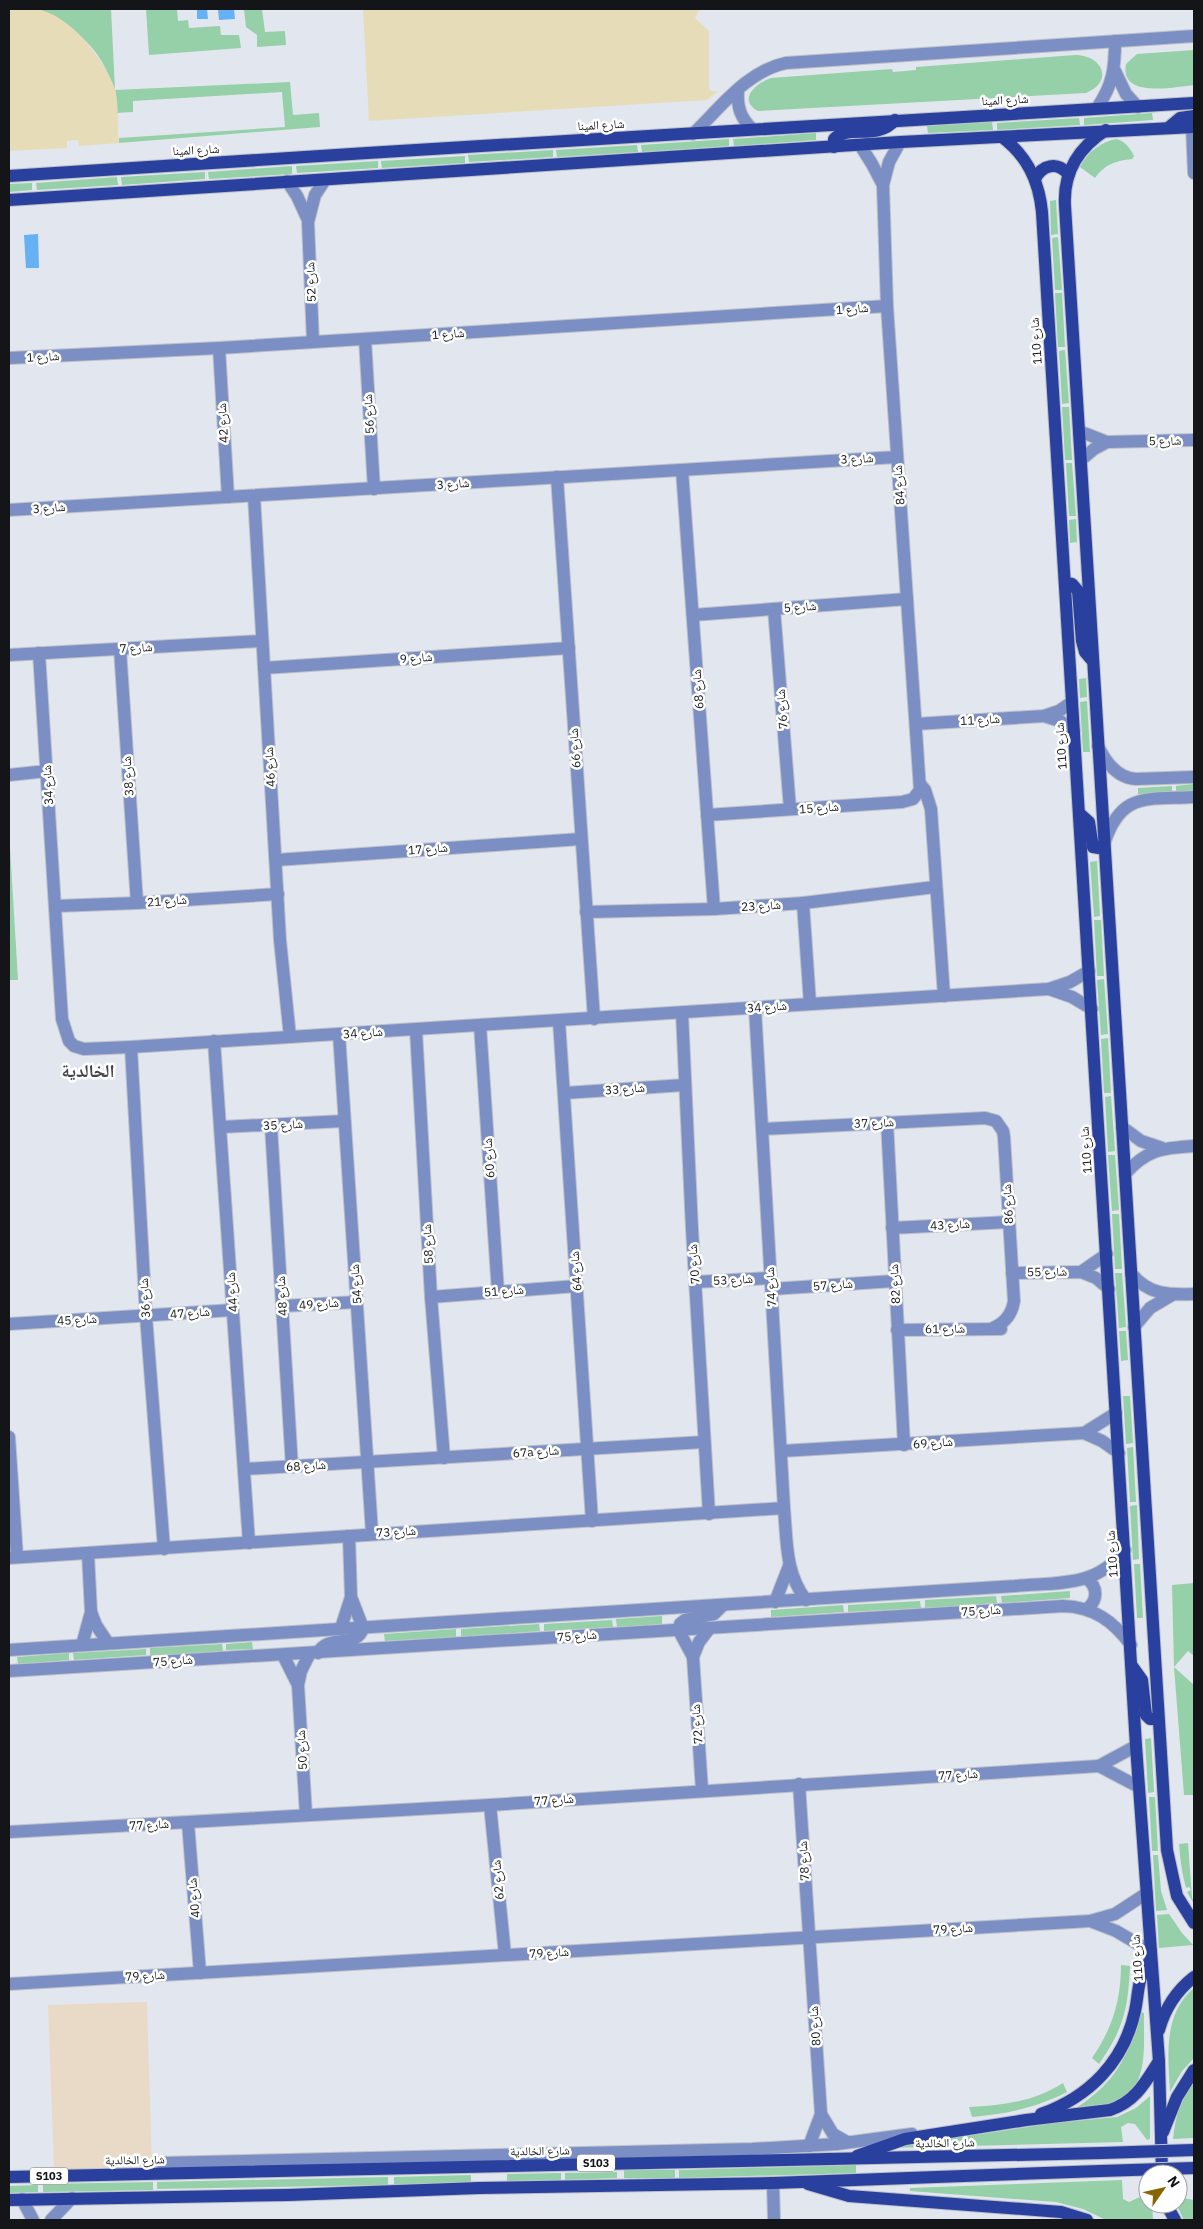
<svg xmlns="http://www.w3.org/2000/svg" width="1203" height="2229" font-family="'IBM Plex Sans','Noto Naskh Arabic',sans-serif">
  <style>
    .commercial { fill: #e8dac7 }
    .green { fill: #95d0a8 }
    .sand { fill: #e6ddb8 }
    .water { fill: #66b0f4 }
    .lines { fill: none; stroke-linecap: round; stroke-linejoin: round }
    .minor-casing { stroke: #bdc0c8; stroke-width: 14 }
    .major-casing { stroke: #bdc0c8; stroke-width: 14 }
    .minor { stroke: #7b8fc4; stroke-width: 12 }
    .major { stroke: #2a409f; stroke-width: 12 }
    .major-bridge-casing { stroke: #bdc0c8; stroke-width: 14; stroke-linecap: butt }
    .major-bridge { stroke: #2a409f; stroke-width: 12 }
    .labels { text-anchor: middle; stroke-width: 5; stroke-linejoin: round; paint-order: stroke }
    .shield { fill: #fff; stroke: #5a5b5d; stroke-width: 1 }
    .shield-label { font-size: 11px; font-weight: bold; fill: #131518 }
    .street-label { font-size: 12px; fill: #131518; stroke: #fff }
    .district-label { font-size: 18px; font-weight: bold; fill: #41444b; stroke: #fff }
  </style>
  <rect width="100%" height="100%" fill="#e2e6ef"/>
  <polygon class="commercial" points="147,2002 152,2167 54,2170 48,2005"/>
  <g class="green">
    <path d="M 38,9 L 111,9 L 115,90 L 290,82 L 293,115 L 319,113 L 320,127 L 119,143 L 119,138 L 285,127 L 282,92 L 133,101 L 133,112 L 116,113 C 114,60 83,30 38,9 Z"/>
    <polygon points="146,9 177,9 178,21 188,20 189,28 220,26 221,35 239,35 241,48 149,55"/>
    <polygon points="244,9 262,9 265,32 285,31 286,45 257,47 257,35 246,27"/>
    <path d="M 1194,50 L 1194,85 C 1175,87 1119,99 1126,64 L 1137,54 Z"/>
    <path d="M 1075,55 C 1103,55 1114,82 1086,93 L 758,111 C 737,100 756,83 771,78 L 892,69 L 893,72 L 916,70 L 916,67 Z"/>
    <polygon points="1152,113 1153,120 1084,125 1084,118"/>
    <polygon points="1079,118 1080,125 997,130 997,123"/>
    <polygon points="992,122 993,130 928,133 927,126"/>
    <polygon points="816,133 816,140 734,146 733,139"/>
    <polygon points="729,139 729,146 642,152 641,145"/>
    <path d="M 1116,139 C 1124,140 1131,149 1134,156 L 1132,159 C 1116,161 1105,164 1095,178 L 1080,167 C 1087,153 1100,142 1116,139 Z"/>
    <polygon points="637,145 638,152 557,157 556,150"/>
    <polygon points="553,150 553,157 469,162 468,155"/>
    <polygon points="465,156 465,163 382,168 381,161"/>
    <polygon points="378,161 378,168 297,173 296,166"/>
    <polygon points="292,166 292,174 209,179 208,172"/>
    <polygon points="205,172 205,179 122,185 121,177"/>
    <polygon points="117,177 118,185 37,190 36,183"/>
    <polygon points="32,183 32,190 9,192 9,184"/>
    <polygon points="1056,200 1058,234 1051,235 1050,201"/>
    <polygon points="1058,237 1062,290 1055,290 1052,238"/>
    <polygon points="1055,293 1062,293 1065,347 1058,347"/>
    <polygon points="1065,350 1069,403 1062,404 1059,351"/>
    <polygon points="1062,407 1069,407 1072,460 1065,460"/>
    <polygon points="1066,463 1072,463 1076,516 1069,516"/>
    <polygon points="1076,519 1077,542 1070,543 1069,520"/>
    <polygon points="1086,678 1087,697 1080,698 1079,679"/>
    <polygon points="1087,701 1090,752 1083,752 1080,702"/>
    <polygon points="1194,784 1194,791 1176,792 1176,786"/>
    <polygon points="1172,786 1172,793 1138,794 1138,788"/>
    <polygon points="9,831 18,980 9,980"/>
    <polygon points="1097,861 1100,916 1094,917 1090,862"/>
    <polygon points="1094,920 1101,920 1104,976 1097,976"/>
    <polygon points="1104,979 1108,1034 1101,1035 1097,980"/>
    <polygon points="1108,1038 1111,1093 1104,1093 1101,1039"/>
    <polygon points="1111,1096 1115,1151 1108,1152 1105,1097"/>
    <polygon points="1108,1155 1115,1155 1119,1210 1112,1211"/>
    <polygon points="1112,1214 1119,1214 1122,1269 1115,1269"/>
    <polygon points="1115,1273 1122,1273 1126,1327 1119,1328"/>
    <polygon points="1119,1331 1126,1331 1128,1360 1121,1361"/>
    <polygon points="1123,1396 1130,1396 1133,1443 1126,1444"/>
    <polygon points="1133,1447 1136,1502 1130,1502 1127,1448"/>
    <polygon points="1137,1505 1139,1559 1133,1560 1130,1506"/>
    <polygon points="1134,1564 1140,1564 1143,1618 1137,1618"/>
    <polygon points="1194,1583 1193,1655 1188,1651 1174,1667 1194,1685 1194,1795 1184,1795 1174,1667 1172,1585"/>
    <polygon points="1070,1591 1070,1598 1002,1603 1001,1596"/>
    <polygon points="996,1596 997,1603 925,1608 925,1600"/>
    <polygon points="920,1601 921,1608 848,1612 848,1605"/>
    <polygon points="843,1605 844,1612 771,1617 771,1610"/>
    <polygon points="662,1616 662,1624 617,1627 616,1619"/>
    <polygon points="612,1620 613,1627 544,1631 544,1624"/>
    <polygon points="539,1624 540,1631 461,1637 461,1629"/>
    <polygon points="456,1629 456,1637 385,1641 384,1634"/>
    <polygon points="252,1642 253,1649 226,1650 226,1644"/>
    <polygon points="222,1644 223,1651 150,1656 150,1648"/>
    <polygon points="146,1649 146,1655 74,1660 73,1653"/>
    <polygon points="69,1653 69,1660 18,1664 17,1657"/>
    <polygon points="1151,1738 1154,1792 1148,1793 1145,1739"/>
    <polygon points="1149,1797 1155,1797 1158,1851 1152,1851"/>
    <path d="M 1188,1843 L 1192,1897 L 1194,1904 L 1187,1892 L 1191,1890 L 1189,1887 L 1186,1888 C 1182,1874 1180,1859 1179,1844 Z"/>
    <polygon points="1153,1855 1158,1855 1161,1891 1167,1910 1156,1911"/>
    <polygon points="1169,1914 1182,1933 1193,1945 1159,1948 1157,1915"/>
    <path d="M 1121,1965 L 1130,1966 C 1128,2009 1124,2028 1099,2064 L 1092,2058 C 1112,2029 1121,2001 1121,1965 Z"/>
    <path d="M 1194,1988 L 1194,2058 L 1182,2071 L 1170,2092 C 1168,2055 1163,2014 1194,1988 Z"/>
    <path d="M 1141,2012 L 1144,2013 C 1143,2046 1151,2091 1111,2104 C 1100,2107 1088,2107 1076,2108 C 1115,2083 1129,2056 1141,2012 Z"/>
    <path d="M 1194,2081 L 1194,2138 L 1173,2139 C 1175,2116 1181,2100 1194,2081 Z"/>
    <path d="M 1063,2083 L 1067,2092 C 1036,2108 1005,2114 972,2117 L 969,2107 C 1001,2106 1036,2101 1063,2083 Z"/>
    <polygon points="1150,2096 1150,2139 1147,2140 1135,2124 1128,2123 1121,2127 1123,2142 887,2148 1054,2123 1117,2117 1136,2108"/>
    <polygon points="856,2165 856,2173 679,2178 679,2170"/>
    <rect x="624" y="2170" width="51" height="8"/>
    <polygon points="617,2172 617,2178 565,2180 565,2173"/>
    <polygon points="561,2173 561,2180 507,2181 507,2174"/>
    <polygon points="471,2175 471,2183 394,2185 394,2177"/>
    <polygon points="388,2177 388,2185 157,2189 157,2182"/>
    <polygon points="1122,2180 1123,2199 1129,2202 1142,2196 1148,2181 1148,2204 1152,2204 1153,2220 1106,2220 1083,2209 1056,2202 910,2191 910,2188"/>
    <polygon points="153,2182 153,2190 43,2192 43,2184"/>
    <polygon points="38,2185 38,2192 9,2193 9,2186"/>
    <polygon points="1178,2193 1183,2198 1194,2200 1194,2220 1184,2220 1176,2204 1178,2204"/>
  </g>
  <g class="sand">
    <path d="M 9,9 C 17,9 27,7 36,9 C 69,14 104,58 115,89 C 119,102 117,128 119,143 L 79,146 L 78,140 L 67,141 L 67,148 L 9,151 Z"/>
    <polygon points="363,9 700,9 695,18 709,31 709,88 711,91 718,91 707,100 369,121"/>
  </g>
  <g class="water">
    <polygon points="197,9 207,9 208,19 197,19"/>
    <polygon points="218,9 234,9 235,19 219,20"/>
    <polygon points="38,234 39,268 26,268 24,235"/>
  </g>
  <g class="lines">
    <defs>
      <g id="minor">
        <polyline points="1115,71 1126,94 1138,107"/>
        <path d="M 738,90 C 737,107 740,117 752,129"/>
        <path d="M 1097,108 C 1113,85 1115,68 1115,41"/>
        <polyline points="1192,127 1194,173"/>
        <path d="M 693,134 C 721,107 747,71 786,63 L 1194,36"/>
        <polyline points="860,145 872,164 883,185"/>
        <polyline points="287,181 297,196 308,220"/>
        <polyline points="365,339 374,489"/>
        <polyline points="313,342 308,222 315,195 325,180"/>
        <polyline points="219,348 228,497"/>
        <polyline points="9,358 219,348 887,306"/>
        <polyline points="1079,431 1107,442 1194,440"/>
        <polyline points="1081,460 1094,449 1107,442"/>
        <polyline points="682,470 714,909"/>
        <polyline points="557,477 594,1019"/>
        <polyline points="254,496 280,940 290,1037"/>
        <polyline points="9,510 897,457"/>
        <polyline points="774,609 790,809"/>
        <polyline points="693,615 907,599"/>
        <polyline points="120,649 137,903"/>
        <polyline points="39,653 62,1019 69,1041 74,1046 84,1049 131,1047 1049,989 1070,982 1089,971"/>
        <polyline points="9,655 262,641"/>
        <polyline points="264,668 569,648"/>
        <polyline points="1044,716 1060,721 1074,731"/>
        <polyline points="916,724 1044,716 1059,711 1072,702"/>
        <path d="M 1098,746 C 1106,763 1117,778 1136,779 L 1194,777"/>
        <polyline points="9,775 47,771"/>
        <polyline points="920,784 925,790 931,809 944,996"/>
        <polyline points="707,815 902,802 913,799 920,790 887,306 883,185 889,162 900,142"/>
        <path d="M 1104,844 C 1121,791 1147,800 1194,797"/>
        <polyline points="276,860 581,839"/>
        <polyline points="803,903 810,1004"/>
        <polyline points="56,906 137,903 278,894"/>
        <polyline points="586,912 714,909 803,903 935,887"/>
        <polyline points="1049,989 1072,997 1092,1009"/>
        <path d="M 755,1008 L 784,1508 C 787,1541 785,1573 806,1600"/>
        <polyline points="682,1013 692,1229 709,1514"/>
        <polyline points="559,1021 592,1521"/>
        <polyline points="480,1025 498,1292"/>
        <polyline points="416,1030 431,1297 444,1458"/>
        <polyline points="339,1034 372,1533"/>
        <polyline points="214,1041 249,1543"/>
        <polyline points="131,1047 146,1316 164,1549"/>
        <polyline points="565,1093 684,1085"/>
        <polyline points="887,1122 904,1445"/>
        <polyline points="271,1126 292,1467"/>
        <polyline points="221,1127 344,1121"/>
        <polyline points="1122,1127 1141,1141 1162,1148"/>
        <path d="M 763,1129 L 985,1118 L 996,1121 L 1003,1131 L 1004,1137 L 1014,1301 C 1012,1314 1005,1323 993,1328"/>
        <path d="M 1125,1174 C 1147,1149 1163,1148 1194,1146"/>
        <polyline points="892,1228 1009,1222"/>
        <polyline points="1081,1272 1107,1254"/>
        <polyline points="1012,1273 1081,1272 1096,1278 1109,1289"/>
        <path d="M 1131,1273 C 1148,1295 1169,1295 1194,1294"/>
        <polyline points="695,1282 771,1278"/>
        <polyline points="772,1289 894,1281"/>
        <polyline points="431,1297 577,1286"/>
        <polyline points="282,1306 357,1302"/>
        <polyline points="9,1324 233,1310"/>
        <polyline points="1134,1327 1150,1308 1172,1295"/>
        <polyline points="897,1330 1001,1329"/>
        <polyline points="1084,1433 1116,1413"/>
        <polyline points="9,1437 17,1557"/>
        <polyline points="782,1451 1084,1433 1102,1441 1119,1453"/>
        <polyline points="245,1469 704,1442"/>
        <polyline points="9,1558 784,1508"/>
        <path d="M 1087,1579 C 1098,1587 1098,1600 1087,1609"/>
        <polyline points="775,1602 789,1566"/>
        <polyline points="91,1612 96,1625 108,1643"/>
        <polyline points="341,1628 351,1597"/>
        <polyline points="82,1645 91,1612 88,1554"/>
        <path d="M 9,1650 L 1015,1586 C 1059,1582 1095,1588 1125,1550"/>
        <path d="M 318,1653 C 328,1633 357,1650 363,1628 L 351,1597 L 349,1536"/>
        <polyline points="283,1655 298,1685"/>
        <polyline points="693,1657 699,1642 709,1629"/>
        <path d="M 9,1671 L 1063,1606 C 1094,1607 1113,1621 1131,1645"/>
        <polyline points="1099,1766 1139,1787"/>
        <polyline points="799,1784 821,2114 809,2146"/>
        <polyline points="702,1790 693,1657 679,1631 680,1624 685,1620 714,1614 723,1605"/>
        <polyline points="490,1805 505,1955"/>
        <polyline points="306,1815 298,1685 301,1671 310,1653"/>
        <polyline points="188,1823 200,1973"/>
        <polyline points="9,1832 490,1805 1099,1766 1136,1746"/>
        <polyline points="1090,1921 1116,1931 1150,1951"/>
        <polyline points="9,1984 1090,1921 1115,1914 1147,1893"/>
        <polyline points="821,2114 833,2134 847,2142"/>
        <polyline points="161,2163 752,2149 837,2144 912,2134"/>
        <polyline points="773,2183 774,2220"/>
        <polyline points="22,2199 33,2220"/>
        <polyline points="51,2220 72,2198"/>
      </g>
      <g id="major">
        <polyline points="1168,128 1180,118 1194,116"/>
        <path d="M 1106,130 C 1078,148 1063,173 1065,206 L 1167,1850 L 1177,1896 L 1194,1923"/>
        <path d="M 1002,137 C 1027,156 1039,180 1042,212 L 1136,1746 L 1159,2061 L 1162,2174"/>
        <path d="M 834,147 L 834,139 C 848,124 877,141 895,120"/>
        <polyline points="9,176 367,153 1194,103"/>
        <path d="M 1035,179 C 1042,165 1057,161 1068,174"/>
        <polyline points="9,200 900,142 1194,127"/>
        <polyline points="1065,583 1072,584 1078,591 1082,641 1085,652 1091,659"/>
        <polyline points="1080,814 1089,822 1093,847 1099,848 1104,844"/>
        <polyline points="1132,1666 1142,1680 1146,1715 1150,1719 1158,1719"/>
        <path d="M 1159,2030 C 1165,2008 1176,1991 1194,1977"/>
        <path d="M 1041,2114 C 1089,2097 1124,2062 1135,2011 C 1139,1993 1137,1976 1150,1961"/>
        <polyline points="1163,2132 1177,2097 1194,2070"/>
        <path d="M 857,2156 L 905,2139 L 1026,2120 L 1110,2110 C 1135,2102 1145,2083 1159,2061"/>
        <polyline points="9,2177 1102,2153"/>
        <polyline points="808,2184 849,2196 1061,2212 1087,2220"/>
        <polyline points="9,2200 288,2195 479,2188 773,2183 1100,2171"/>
        <polyline points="1166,2204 1175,2220"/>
      </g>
    </defs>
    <use href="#minor" class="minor-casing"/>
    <use href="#major" class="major-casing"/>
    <use href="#minor" class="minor"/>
    <use href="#major" class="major"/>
    <defs>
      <g id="major-bridge">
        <polyline points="1102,2153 1194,2150"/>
        <polyline points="1100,2171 1194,2168"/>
      </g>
    </defs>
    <use href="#major-bridge" class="major-bridge-casing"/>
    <use href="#major-bridge" class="major-bridge"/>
  </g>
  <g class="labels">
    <g class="shield">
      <rect x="577" y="2154.5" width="38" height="17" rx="4"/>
      <rect x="30" y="2167.5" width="38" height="17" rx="4"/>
    </g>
    <g class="shield-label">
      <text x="596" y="2167">S103</text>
      <text x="49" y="2180">S103</text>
    </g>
    <g class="street-label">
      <text transform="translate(1005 100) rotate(-3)" y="4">شارع المينا</text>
      <text transform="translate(601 125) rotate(-3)" y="4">شارع المينا</text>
      <text transform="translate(196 150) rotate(-3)" y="4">شارع المينا</text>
      <text transform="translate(311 282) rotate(-92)" y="4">شارع 52</text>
      <text transform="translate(852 309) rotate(-4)" y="4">شارع 1</text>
      <text transform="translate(448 334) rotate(-4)" y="4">شارع 1</text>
      <text transform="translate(1036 341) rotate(-94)" y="4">شارع 110</text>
      <text transform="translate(43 357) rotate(-3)" y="4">شارع 1</text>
      <text transform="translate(369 414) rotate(-93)" y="4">شارع 56</text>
      <text transform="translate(223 423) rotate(-93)" y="4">شارع 42</text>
      <text transform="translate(1165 441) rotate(-1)" y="4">شارع 5</text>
      <text transform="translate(857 459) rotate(-3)" y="4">شارع 3</text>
      <text transform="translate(453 484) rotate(-4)" y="4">شارع 3</text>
      <text transform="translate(899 485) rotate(-94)" y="4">شارع 84</text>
      <text transform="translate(49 508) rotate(-4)" y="4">شارع 3</text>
      <text transform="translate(800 607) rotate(-4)" y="4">شارع 5</text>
      <text transform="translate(136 648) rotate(-3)" y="4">شارع 7</text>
      <text transform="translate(416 658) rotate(-4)" y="4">شارع 9</text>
      <text transform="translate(698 689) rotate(-94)" y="4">شارع 68</text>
      <text transform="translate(782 709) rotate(-94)" y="4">شارع 76</text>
      <text transform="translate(980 720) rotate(-3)" y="4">شارع 11</text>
      <text transform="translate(1061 746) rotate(-94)" y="4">شارع 110</text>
      <text transform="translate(575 748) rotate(-94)" y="4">شارع 66</text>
      <text transform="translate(270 767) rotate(-93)" y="4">شارع 46</text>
      <text transform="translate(128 776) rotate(-94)" y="4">شارع 38</text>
      <text transform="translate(48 785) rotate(-93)" y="4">شارع 34</text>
      <text transform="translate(819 808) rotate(-4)" y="4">شارع 15</text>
      <text transform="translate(428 849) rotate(-4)" y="4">شارع 17</text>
      <text transform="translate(167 901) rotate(-4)" y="4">شارع 21</text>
      <text transform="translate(761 906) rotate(-3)" y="4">شارع 23</text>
      <text transform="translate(767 1007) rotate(-4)" y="4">شارع 34</text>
      <text transform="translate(363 1033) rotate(-4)" y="4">شارع 34</text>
      <text transform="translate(625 1089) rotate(-4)" y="4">شارع 33</text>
      <text transform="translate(874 1123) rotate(-2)" y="4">شارع 37</text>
      <text transform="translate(283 1125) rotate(-3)" y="4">شارع 35</text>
      <text transform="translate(1086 1150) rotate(-94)" y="4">شارع 110</text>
      <text transform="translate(489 1158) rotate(-94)" y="4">شارع 60</text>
      <text transform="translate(1008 1204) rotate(-93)" y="4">شارع 86</text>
      <text transform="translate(950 1225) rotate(-3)" y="4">شارع 43</text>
      <text transform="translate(428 1244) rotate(-93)" y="4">شارع 58</text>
      <text transform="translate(694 1264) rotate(-94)" y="4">شارع 70</text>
      <text transform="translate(576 1271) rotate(-94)" y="4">شارع 64</text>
      <text transform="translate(1047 1272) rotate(-1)" y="4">شارع 55</text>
      <text transform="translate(733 1280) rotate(-3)" y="4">شارع 53</text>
      <text transform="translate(356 1284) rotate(-94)" y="4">شارع 54</text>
      <text transform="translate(895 1284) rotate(-93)" y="4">شارع 82</text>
      <text transform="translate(833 1285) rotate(-4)" y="4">شارع 57</text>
      <text transform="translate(771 1287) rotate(-93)" y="4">شارع 74</text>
      <text transform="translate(504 1291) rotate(-4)" y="4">شارع 51</text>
      <text transform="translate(232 1292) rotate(-94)" y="4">شارع 44</text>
      <text transform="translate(282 1296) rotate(-93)" y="4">شارع 48</text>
      <text transform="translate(145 1298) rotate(-93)" y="4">شارع 36</text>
      <text transform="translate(319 1304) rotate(-4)" y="4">شارع 49</text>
      <text transform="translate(190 1313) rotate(-4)" y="4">شارع 47</text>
      <text transform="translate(77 1320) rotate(-3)" y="4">شارع 45</text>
      <text transform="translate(945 1329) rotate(-1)" y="4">شارع 61</text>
      <text transform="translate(933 1443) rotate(-4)" y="4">شارع 69</text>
      <text transform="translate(536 1452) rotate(-4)" y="4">67a شارع</text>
      <text transform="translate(306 1466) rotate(-3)" y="4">شارع 68</text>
      <text transform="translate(396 1532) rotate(-3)" y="4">شارع 73</text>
      <text transform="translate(1112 1554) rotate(-94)" y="4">شارع 110</text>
      <text transform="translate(981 1611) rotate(-3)" y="4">شارع 75</text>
      <text transform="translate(577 1636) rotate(-4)" y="4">شارع 75</text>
      <text transform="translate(173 1661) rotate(-4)" y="4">شارع 75</text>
      <text transform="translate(697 1724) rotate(-94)" y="4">شارع 72</text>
      <text transform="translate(302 1750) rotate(-93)" y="4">شارع 50</text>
      <text transform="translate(958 1775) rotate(-3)" y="4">شارع 77</text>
      <text transform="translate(554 1800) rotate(-4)" y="4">شارع 77</text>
      <text transform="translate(149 1825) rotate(-3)" y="4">شارع 77</text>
      <text transform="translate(804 1861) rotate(-93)" y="4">شارع 78</text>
      <text transform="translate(498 1880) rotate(-95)" y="4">شارع 62</text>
      <text transform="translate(194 1898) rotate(-95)" y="4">شارع 40</text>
      <text transform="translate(953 1929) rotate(-3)" y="4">شارع 79</text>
      <text transform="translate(549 1953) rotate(-3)" y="4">شارع 79</text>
      <text transform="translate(1137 1958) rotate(-94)" y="4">شارع 110</text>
      <text transform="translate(145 1976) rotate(-3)" y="4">شارع 79</text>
      <text transform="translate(815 2026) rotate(-94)" y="4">شارع 80</text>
      <text transform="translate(945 2143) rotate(-1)" y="4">شارع الخالدية</text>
      <text transform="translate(540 2151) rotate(-1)" y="4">شارع الخالدية</text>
      <text transform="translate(135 2160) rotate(-1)" y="4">شارع الخالدية</text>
    </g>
    <g class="district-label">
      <text x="88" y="1077">الخالدية</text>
    </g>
  </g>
  <rect width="1203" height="2229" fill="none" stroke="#131518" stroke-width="20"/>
  <g transform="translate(1163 2189) rotate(56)"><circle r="24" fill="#ffffff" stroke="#a1a1a3"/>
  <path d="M0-4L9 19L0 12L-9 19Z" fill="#876500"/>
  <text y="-8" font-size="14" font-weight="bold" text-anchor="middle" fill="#131518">N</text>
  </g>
</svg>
